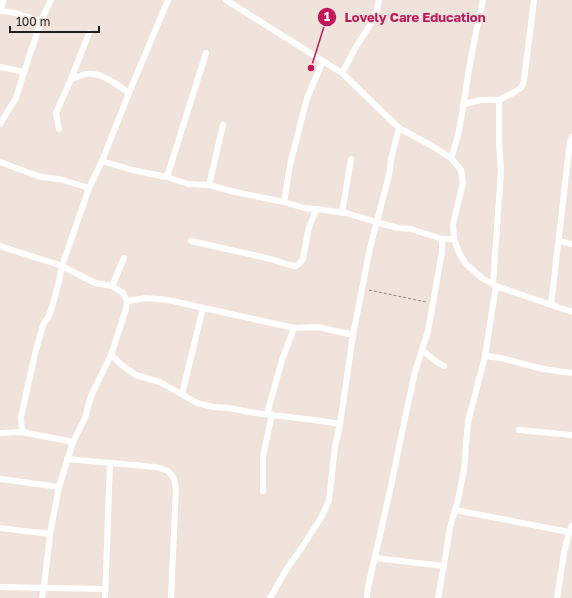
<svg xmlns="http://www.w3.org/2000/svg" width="572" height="598" font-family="'Golos Text',sans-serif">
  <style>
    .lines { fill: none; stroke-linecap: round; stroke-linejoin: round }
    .path { stroke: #918983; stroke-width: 1; stroke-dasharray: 3 2; stroke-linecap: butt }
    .minor { stroke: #fff; stroke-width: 6 }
    .leader { fill: none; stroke: #c2185b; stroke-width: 1.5 }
    .callout-dot { fill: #c2185b; stroke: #efe3db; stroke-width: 1.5 }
    .mark-label { font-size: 12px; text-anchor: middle; font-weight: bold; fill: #fff }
    .callout-label { font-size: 13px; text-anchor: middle; font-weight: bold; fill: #c2185b; stroke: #efe3db; stroke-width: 3; stroke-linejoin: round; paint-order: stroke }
  </style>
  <rect width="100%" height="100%" fill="#efe3db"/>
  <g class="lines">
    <polyline class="path" points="369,290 426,302"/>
    <g class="minor">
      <polyline points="226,0 342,73 399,128 434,147 451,158 461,170 463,183 453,224 454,239 460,255 467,265 473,270 482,278 496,286 572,312"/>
      <polyline points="0,11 11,12 41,21"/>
      <polyline points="1,11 3,0"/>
      <polyline points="0,67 24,72"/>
      <polyline points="342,73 356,47 370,25 376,14 379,0"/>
      <path d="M 71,79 C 76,78 81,75 86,74 C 102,72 117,85 129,93"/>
      <path d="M 463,105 C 476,100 484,99 499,100"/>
      <polyline points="0,124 16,98 24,72 41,21 51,0"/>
      <polyline points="59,129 56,113 71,79 89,33"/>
      <path d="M 451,158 C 460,134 463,108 467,82 C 471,55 477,27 483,0"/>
      <polyline points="102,161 132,170 167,177 188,184 209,185 235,192 284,202 304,208 316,209 346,213 376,222 398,228 411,229 442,239 454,239"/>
      <polyline points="0,162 41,177 59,179 89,188"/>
      <polyline points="167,177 206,53"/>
      <polyline points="209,185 223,125"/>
      <polyline points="284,202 290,165 307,98 323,61"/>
      <polyline points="342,213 351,159"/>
      <polyline points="191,241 271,259 289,265 295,266 299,264 303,259 308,231 316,209"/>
      <polyline points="559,241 572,244"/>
      <polyline points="0,246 62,266 95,283 112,286 123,293 127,301 126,309 111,355 91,396 85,418 73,442 59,487 50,534 44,587 42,598"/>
      <polyline points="493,284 501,170 499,143 499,100 513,93 522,87 524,80 534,0"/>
      <polyline points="112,286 124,258"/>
      <polyline points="127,301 146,298 168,300 294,328 318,327 353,335"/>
      <polyline points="551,305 570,141 572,137"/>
      <polyline points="422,350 437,362 444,366"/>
      <polyline points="111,355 123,366 136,375 160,382 197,403 213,407 229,408 255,413 315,420 340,424"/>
      <polyline points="485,356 501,358 543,369 572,373"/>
      <polyline points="182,394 203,308"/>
      <polyline points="267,414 282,360 294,328"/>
      <polyline points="519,430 572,435"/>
      <polyline points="22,432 21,417 35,354 43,325 49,316 54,300 59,281 62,266 89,188 102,161 129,93 168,0"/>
      <polyline points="0,433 22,432 73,442"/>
      <polyline points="67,459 156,467 168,471 174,478 176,489 171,598"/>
      <polyline points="0,479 59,487"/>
      <polyline points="263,491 263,457 272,414"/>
      <polyline points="455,510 569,532"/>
      <polyline points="0,528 50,534"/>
      <polyline points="375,558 444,566"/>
      <polyline points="0,587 105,589"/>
      <polyline points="105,598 110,463"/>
      <polyline points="270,598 288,567 301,549 322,516 329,500 335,447 340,424 353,335 370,248 389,175 391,159 399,128"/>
      <polyline points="367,598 368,587 390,491 405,418 415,372 428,331 442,252 442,239"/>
      <polyline points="438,598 446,553 450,527 458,500 464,469 468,422 485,356 496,286"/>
      <polyline points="557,598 564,553 569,532 572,526"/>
    </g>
  </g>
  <path class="leader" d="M311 68L327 17"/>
  <g class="callout-dot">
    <circle cx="311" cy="68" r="4"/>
    <circle cx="327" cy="17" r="10"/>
  </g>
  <g class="mark-label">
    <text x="327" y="21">1</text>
  </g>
  <g class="callout-label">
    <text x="415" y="22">Lovely Care Education</text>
  </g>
  <path d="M10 26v6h89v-6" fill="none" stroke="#211d1a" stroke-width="2"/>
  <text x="16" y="26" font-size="12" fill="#211d1a" stroke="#efe3db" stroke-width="3" paint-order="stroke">100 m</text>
</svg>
